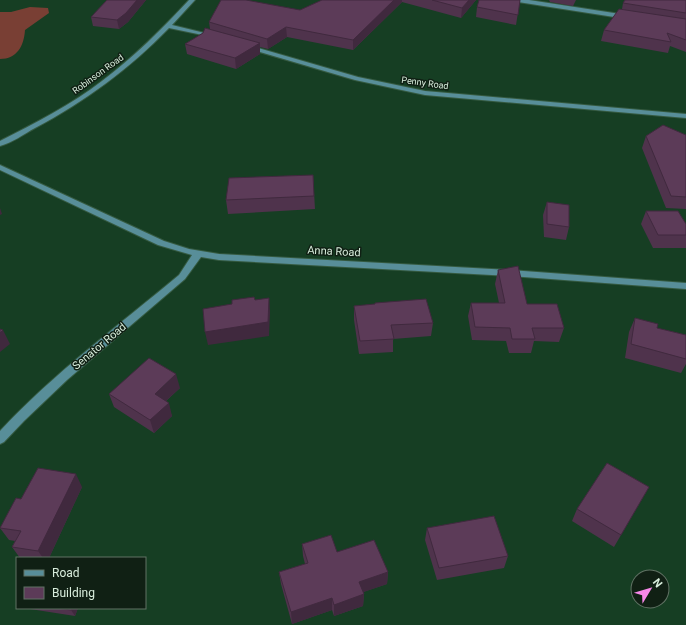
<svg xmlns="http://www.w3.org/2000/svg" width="686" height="625" font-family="Roboto,sans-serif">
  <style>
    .green { fill: #793f34 }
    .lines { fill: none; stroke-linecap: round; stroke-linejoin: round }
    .minor-casing { stroke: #355a41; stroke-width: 2 }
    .minor { fill: #588e99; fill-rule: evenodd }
    .wall { fill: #4f334c }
    .shaded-wall { fill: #40293e }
    .building { fill: #5c3b58; stroke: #40293e }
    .labels { text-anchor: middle; stroke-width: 3; stroke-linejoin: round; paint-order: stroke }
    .far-street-label { font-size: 9px; fill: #d8eddc; stroke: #102014 }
    .street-label { font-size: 11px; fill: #d8eddc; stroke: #102014 }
  </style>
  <rect width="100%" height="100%" fill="#163e23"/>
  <path class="green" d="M 30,7 L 48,8 L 49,13 L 25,30 C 24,46 17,59 0,59 L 0,12 L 11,12 Z"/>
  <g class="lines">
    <defs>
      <g id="minor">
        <path d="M 189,0 L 195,0 L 172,25 L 217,36 L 217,38 L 169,28 C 129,69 86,101 35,128 C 24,134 12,143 0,146 L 0,141 C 35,123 71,105 102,81 C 134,57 162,29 189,0 Z"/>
        <polygon points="515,0 529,0 627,15 630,17 627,19 518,2"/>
        <polygon points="248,45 358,77 425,91 686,114 686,118 425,95 355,80 246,48 246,46"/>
        <path d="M 0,165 L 164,241 L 189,249 L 219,254 L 510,270 L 686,283 L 686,289 L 510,276 L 219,260 L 201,257 L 185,279 L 67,380 L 24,421 L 4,442 L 0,444 L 0,431 C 54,373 118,326 179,275 L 192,255 L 158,245 L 0,170 Z"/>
      </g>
    </defs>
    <use href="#minor" class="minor-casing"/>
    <use href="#minor" class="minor"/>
  </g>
  <g class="wall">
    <polygon points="107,0 146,0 128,22 119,29 93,26 91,17"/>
    <polygon points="322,0 476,0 461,18 402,2 353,50 287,37 268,49 260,47 260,54 236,69 187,54 185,44 210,29 209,22 300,10"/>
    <polygon points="520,0 516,25 476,17 477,7"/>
    <polygon points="549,0 576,0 573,6 550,2"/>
    <polygon points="686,0 686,52 670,46 668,53 601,41 604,30 622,9 623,3"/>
    <polygon points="686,135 686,209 666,208 642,148 646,136"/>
    <polygon points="313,175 315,209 228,214 226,200"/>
    <polygon points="547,202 569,227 566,240 544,237 543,215"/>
    <polygon points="646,211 686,224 686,248 653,248 641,224"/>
    <polygon points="498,270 527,304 564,328 559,342 534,341 531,353 509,353 506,341 472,340 468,316 471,303 499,303 495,284"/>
    <polygon points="375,303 433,323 431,336 393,339 393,352 359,354 354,320 354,306 375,304"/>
    <polygon points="635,318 657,328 686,335 686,364 681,373 625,358 629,332"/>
    <polygon points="180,388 166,401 172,416 154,433 114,407 109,394"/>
    <polygon points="82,487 49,558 20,558 12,547 15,541 9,540 0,528 21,499"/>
    <polygon points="649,487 614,547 572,521 577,509"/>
    <polygon points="427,528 508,556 504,568 437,580 425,540"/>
    <polygon points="302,544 337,552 388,572 387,584 363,592 364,594 363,606 334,616 332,610 292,624 281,584 279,572 305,564 303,556"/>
    <polygon points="29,608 78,608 75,616 30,609"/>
  </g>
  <g class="shaded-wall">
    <polygon points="137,0 146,0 128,22 119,29 117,20"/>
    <polygon points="394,0 402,0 402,2 353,50 353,40"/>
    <polygon points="469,0 476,0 461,18 462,8"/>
    <polygon points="286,27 287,37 268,49 267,39"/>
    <polygon points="260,43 260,54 236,69 235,58"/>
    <polygon points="0,208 2,214 0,215"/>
    <polygon points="269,298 270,312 269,336 208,345 205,332"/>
    <polygon points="3,330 10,344 0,352 0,333"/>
    <polygon points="176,374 180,388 159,407 155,394"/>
    <polygon points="169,403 172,416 154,433 150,420"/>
    <polygon points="76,474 82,487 49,558 43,558 38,551"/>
    <polygon points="388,572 387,584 358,594 359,582"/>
    <polygon points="364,594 363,606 334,616 334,605"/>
    <polygon points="332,598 332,610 292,624 291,612"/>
    <polygon points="72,608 78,608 75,616 71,610"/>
  </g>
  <g class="building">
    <polygon points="107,0 137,0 126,13 117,20 91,17"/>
    <polygon points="221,0 246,0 300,10 322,0 394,0 353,40 286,27 267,39 209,22"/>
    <polygon points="432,0 469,0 462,8"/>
    <polygon points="479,0 520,0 518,15 477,7"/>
    <polygon points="625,0 686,0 686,13 623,3"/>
    <polygon points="619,9 686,19 686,40 667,33 671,42 604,30"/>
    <polygon points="205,28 260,43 235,58 185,44 203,33"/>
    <polygon points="663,125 686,135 686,197 671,196 646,136"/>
    <polygon points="313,175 314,196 226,200 229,178"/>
    <polygon points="547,202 569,205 569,227 547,224"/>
    <polygon points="646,211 678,211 686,224 686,235 658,235"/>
    <polygon points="518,266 527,304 557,304 564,328 532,328 535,339 512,339 510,328 475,327 471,303 505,303 498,270"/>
    <polygon points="254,297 255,300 269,298 268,322 205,332 203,309 232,304 232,300"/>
    <polygon points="426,299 433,323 391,325 394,339 360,341 354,306 375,304 375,303"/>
    <polygon points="635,318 658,324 657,328 686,335 686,359 631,344"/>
    <polygon points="0,329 3,330 0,333"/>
    <polygon points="149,358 176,374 155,394 169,403 150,420 109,394"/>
    <polygon points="607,463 649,487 621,535 577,509"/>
    <polygon points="38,468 76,474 38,551 12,547 21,531 0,528 16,498 21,499"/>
    <polygon points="494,516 508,556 439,568 427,528"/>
    <polygon points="331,535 337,552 374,540 388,572 359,582 364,594 334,605 332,598 291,612 279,572 308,563 302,544"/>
    <polygon points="56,608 72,608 71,610"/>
  </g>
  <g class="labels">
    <g class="far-street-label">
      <text transform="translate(98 74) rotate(-36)" y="3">Robinson Road</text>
      <text transform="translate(425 83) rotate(8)" y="3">Penny Road</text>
    </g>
    <g class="street-label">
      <text transform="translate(334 251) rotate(3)" y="4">Anna Road</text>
      <text transform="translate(99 346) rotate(-40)" y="4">Senator Road</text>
    </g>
  </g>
  <rect x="16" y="557" width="130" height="52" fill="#102014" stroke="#607264"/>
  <rect x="24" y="570" width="20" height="6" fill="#588e99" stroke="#607264"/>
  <text x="52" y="577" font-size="12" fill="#d8eddc">Road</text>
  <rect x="24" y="587" width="20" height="12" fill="#5c3b58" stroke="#607264"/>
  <text x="52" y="597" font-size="12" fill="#d8eddc">Building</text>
  <g transform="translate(650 589) rotate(52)"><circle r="19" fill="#102014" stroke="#607264"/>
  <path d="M0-3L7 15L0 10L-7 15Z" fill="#f888ea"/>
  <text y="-6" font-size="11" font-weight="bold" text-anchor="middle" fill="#d8eddc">N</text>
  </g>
</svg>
